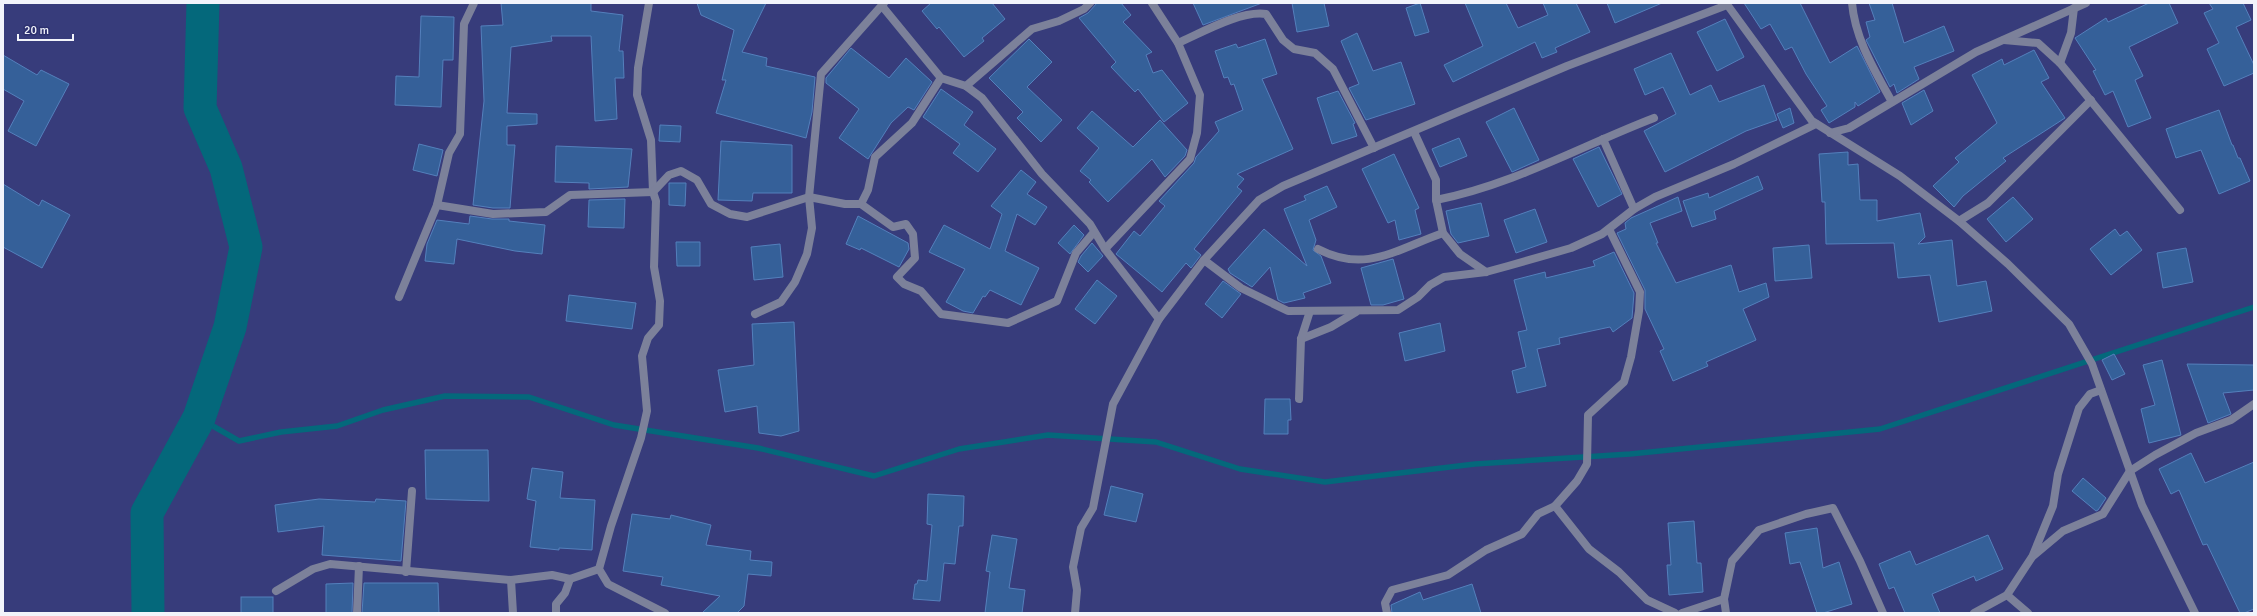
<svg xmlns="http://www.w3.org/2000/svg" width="2257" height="616" font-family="Signika,sans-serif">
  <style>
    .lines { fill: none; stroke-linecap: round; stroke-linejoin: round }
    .stream { stroke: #04687b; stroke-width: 5.5 }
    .river { stroke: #04687b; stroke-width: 33 }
    .building { fill: #356099; stroke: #5480bc }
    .street { stroke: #7c819a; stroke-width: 8 }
  </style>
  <rect width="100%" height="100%" fill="#373c7b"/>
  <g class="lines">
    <polyline class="stream" points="199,418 239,441 281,432 337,426 383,410 445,396 529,397 614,425 758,448 874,476 959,449 1048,435 1156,442 1240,469 1325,482 1475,464 1630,454 1880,429 2254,307"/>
    <polyline class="river" points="148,613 147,513 199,418 230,327 246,247 226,168 200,108 203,3"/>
  </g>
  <g class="building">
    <polygon points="501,3 591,3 591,11 623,15 619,51 623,51 624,78 615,78 617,119 595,121 591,36 551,36 552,41 511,47 507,113 537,114 537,124 507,126 507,145 515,145 510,208 493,208 473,205 484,101 481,26 503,25"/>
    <polygon points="697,3 766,3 742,52 767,58 766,66 815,77 812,112 806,138 716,113 726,80 722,80 734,30 701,15"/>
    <polygon points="931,3 992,3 1005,19 982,38 984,41 964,57 939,27 937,29 922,11"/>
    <polygon points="1097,3 1121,3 1131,15 1123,22 1152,52 1146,55 1153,73 1162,70 1188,103 1164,122 1138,89 1135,92 1111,67 1116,62 1079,18 1088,13"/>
    <polygon points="1193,3 1262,3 1203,25"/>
    <polygon points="1292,3 1324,3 1329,26 1297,32"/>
    <polygon points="1420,3 1429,32 1415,36 1406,8"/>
    <polygon points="1465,3 1506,3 1518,28 1548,15 1543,3 1576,3 1590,32 1555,48 1557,52 1542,58 1535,42 1453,82 1444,65 1483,46"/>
    <polygon points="1607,3 1662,3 1615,23"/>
    <polygon points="1744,3 1800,3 1830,63 1857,46 1880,92 1858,106 1855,102 1855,107 1829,123 1821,110 1827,106 1806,74 1792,47 1785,50 1770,24 1761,29"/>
    <polygon points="1869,3 1892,3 1904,43 1944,26 1954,51 1914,67 1919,79 1897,93 1894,84 1890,87 1866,40 1870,37 1866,22 1875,20"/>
    <polygon points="2149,3 2169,3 2178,23 2129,47 2143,76 2135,80 2151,118 2128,127 2113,91 2105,95 2093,71 2096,70 2075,38 2106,18 2108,22"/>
    <polygon points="2209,3 2243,3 2251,20 2236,27 2254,65 2254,73 2224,86 2207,49 2219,43 2204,13 2213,9"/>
    <polygon points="421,16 454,17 453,60 443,60 441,107 395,105 396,76 419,77"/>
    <polygon points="1725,19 1744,57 1717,71 1697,32"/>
    <polygon points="1357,33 1373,71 1401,62 1415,104 1366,120 1349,88 1359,84 1341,41"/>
    <polygon points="1029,39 1052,62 1027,87 1062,120 1041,142 1017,118 1023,112 989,78"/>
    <polygon points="1265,39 1277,74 1262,79 1293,149 1237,174 1244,179 1237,187 1242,191 1194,249 1201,255 1191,268 1186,263 1162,292 1116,254 1134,231 1140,236 1165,206 1159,201 1194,163 1196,157 1219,131 1215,122 1243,110 1234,84 1231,85 1228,77 1224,78 1215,51 1236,44 1238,48"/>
    <polygon points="851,48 889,78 906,58 932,82 914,110 908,107 891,123 868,159 839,138 859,109 826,83 826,78"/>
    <polygon points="2034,50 2049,78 2041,82 2065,118 2003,158 2006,161 1963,196 1954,207 1933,186 1959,162 1955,158 1997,123 1972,75 2002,59 2004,65"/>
    <polygon points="1671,53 1690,95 1711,85 1719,102 1764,85 1777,120 1746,131 1665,172 1644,131 1676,114 1663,87 1645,95 1634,69"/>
    <polygon points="3,55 37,75 41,70 69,84 36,146 8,131 24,101 3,89"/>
    <polygon points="941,89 973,112 964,125 996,149 978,172 953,153 960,144 923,117"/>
    <polygon points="1924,90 1933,111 1911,125 1902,103"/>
    <polygon points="1338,91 1355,123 1353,124 1357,136 1332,144 1317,98"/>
    <polygon points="1514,108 1539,160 1512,172 1486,122"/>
    <polygon points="1790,108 1794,123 1783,128 1777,114"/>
    <polygon points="2219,110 2232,145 2233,145 2238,158 2240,158 2250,181 2219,194 2201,150 2176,158 2166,129"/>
    <polygon points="1092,111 1133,147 1160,120 1187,150 1185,156 1165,177 1152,159 1108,202 1089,182 1091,180 1080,171 1099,148 1077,128"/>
    <polygon points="660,125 681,126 680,142 659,141"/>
    <polygon points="1459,138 1467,156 1440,167 1432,149"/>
    <polygon points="721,141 792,145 792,193 753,193 752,201 718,200"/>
    <polygon points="419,144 443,150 437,176 413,170"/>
    <polygon points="556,146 632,149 628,187 589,189 589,183 555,182"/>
    <polygon points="1599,147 1622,194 1598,207 1573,159"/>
    <polygon points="1848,152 1848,165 1858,164 1860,200 1877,200 1877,221 1920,213 1925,237 1918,244 1952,240 1957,286 1986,281 1992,311 1939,322 1930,275 1898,278 1894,243 1826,244 1825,202 1822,202 1819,154"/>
    <polygon points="1394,154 1419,208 1415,210 1421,234 1399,240 1395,220 1388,223 1362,169"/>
    <polygon points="1021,170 1036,182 1027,194 1047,207 1035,225 1017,214 1005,251 1039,268 1021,305 990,290 985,297 983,296 973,313 963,311 946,302 965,269 929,252 944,225 990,249 1002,214 991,206"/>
    <polygon points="1758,176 1763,189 1714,211 1716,219 1692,227 1683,201 1708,193 1709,198"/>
    <polygon points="669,183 686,183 685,206 669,205"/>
    <polygon points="3,184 39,206 42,200 70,215 42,268 3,247"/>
    <polygon points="1327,186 1337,207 1309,220 1316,240 1313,250 1321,256 1331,283 1303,293 1305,298 1284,303 1278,300 1270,267 1252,287 1230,273 1228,269 1264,229 1307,266 1284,209 1306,200 1304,196"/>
    <polygon points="1678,197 1682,211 1650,223 1658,243 1656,243 1676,283 1731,265 1739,292 1766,283 1769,297 1743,309 1756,340 1706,362 1708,366 1673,381 1660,351 1664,349 1645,309 1645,290 1617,233 1626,229 1625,223 1631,218"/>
    <polygon points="2013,197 2033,219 2006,242 1987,219"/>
    <polygon points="625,199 624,228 588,227 589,200"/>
    <polygon points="1481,203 1489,236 1458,243 1451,234 1446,211"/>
    <polygon points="1535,209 1547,242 1516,253 1504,220"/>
    <polygon points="470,216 492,219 509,219 509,221 545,225 542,254 515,251 457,239 454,264 425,261 427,244 437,220 469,224"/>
    <polygon points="858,216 908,243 909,249 899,267 861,248 860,250 846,244"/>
    <polygon points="1074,225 1084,235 1070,254 1058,243"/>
    <polygon points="2115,229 2120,236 2127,231 2142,250 2111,275 2090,249"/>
    <polygon points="676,242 700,242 700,266 677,266"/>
    <polygon points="1092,243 1103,256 1088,272 1078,262 1081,256"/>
    <polygon points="780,244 783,277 754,280 751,247"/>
    <polygon points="1809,245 1812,278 1775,281 1773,248"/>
    <polygon points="2186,248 2193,282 2163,288 2157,253"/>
    <polygon points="1614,252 1634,293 1632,318 1613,332 1610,327 1559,338 1560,344 1537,349 1546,386 1517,393 1512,371 1526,367 1518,332 1527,330 1514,280 1545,272 1546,278 1595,266 1593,261"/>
    <polygon points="1393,259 1404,299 1383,305 1371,305 1361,268"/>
    <polygon points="1097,280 1117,296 1095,324 1075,309"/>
    <polygon points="1223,281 1241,294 1222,318 1205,304"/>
    <polygon points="569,295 636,303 632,329 566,321"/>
    <polygon points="794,322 799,431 781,436 759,433 757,406 725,412 718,370 754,365 752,324"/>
    <polygon points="1440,323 1445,351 1405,361 1399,333"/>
    <polygon points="2114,354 2125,374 2112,380 2102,360"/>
    <polygon points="2162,360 2181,435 2149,443 2141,409 2155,405 2143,365"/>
    <polygon points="2187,364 2254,365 2254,390 2223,393 2231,414 2208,423"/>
    <polygon points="1265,399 1290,399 1291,420 1288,420 1288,434 1264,434"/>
    <polygon points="425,450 488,450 489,501 426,499"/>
    <polygon points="2191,453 2205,483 2254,462 2254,609 2244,613 2240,613 2207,544 2203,545 2179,490 2171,494 2159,469"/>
    <polygon points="532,468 563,472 560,498 595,500 592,550 559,548 559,550 530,547 536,501 527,499"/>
    <polygon points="2083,478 2106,498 2098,510 2096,511 2072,491"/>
    <polygon points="1111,486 1143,494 1136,522 1104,515"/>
    <polygon points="928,494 964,496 963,526 959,526 955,564 944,563 940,601 913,599 915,584 917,584 918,580 927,581 932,525 927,524"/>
    <polygon points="319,499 375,502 376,499 406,501 401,561 322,555 324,526 278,532 275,505"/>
    <polygon points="632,514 670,519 671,515 711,525 706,545 751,551 750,560 772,562 771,576 748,574 744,606 737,613 702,613 720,596 661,585 663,577 623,571"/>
    <polygon points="1694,521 1697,563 1701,563 1703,592 1669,595 1667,565 1671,565 1668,523"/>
    <polygon points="1817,528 1823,568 1839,562 1852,604 1823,613 1817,613 1800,562 1790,564 1785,533"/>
    <polygon points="992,535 1017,539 1009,588 1025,590 1022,613 985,613 990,572 986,571"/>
    <polygon points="1988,535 2003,569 1976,581 1974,576 1932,594 1940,613 1905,613 1894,587 1889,589 1879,564 1910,551 1916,565"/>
    <polygon points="353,583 352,613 326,613 326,584"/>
    <polygon points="364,583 438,583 439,613 362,613"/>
    <polygon points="1472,584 1481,613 1392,613 1391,605 1420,592 1423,600"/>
    <rect x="241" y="597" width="32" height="16"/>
  </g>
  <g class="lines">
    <g class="street">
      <polyline points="649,3 638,68 637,95 651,140 653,192 656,201 654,267 660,301 659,325 648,338 642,356 647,411 641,438 611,526 599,569 608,584 665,613"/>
      <polyline points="1726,3 1812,121 1900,176 1959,221 2008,264 2069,324 2092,364 2142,505 2195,613"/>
      <path d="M 1852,3 C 1855,39 1875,71 1892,102"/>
      <polyline points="882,6 941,78 966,86 982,98 1042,174 1090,224 1105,249 1159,319"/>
      <polyline points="2004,40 2038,43 2060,63 2180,210"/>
      <path d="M 1178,43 C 1201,33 1241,10 1266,14 L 1283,40 L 1294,49 L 1315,53 L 1333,69 L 1374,148"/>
      <polyline points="2060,63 2071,33 2074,8"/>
      <polyline points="966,86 1032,29 1059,21 1084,9 1090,3"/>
      <polyline points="1414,132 1436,180 1436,200 1443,233 1460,254 1486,272"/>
      <polyline points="1830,133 1849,128 1976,52 2086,3"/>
      <polyline points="1603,139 1634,209"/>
      <path d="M 1436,200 C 1513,185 1581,146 1654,118"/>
      <polyline points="861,204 868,190 875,157 912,123 941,78"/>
      <polyline points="437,205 493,214 546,212 570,195 653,192 669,175 681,171 697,180 711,204 730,214 747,217 809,197 845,204 861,204 893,227 906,224 913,234 915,258 897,277 904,284 921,291 941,314 1008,323 1057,301 1076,253 1094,232"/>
      <polyline points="1959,221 1988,203 2091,100"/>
      <polyline points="1105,249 1190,159 1197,133 1200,95 1178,43 1152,3"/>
      <path d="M 1318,249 C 1366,274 1397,249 1443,233"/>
      <polyline points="1204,260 1241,288 1288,311 1398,310 1418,297 1430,285 1444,277 1486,272 1508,266 1571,248 1602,234 1634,209 1655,197 1734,164 1816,124"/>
      <polyline points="399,297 437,205 449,153 460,134 464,24 474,3"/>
      <polyline points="755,314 781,302 795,282 807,254 812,228 809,197 821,74 884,3"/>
      <polyline points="1301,339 1331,327 1356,312"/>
      <polyline points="1299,399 1301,339 1310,311"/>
      <polyline points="1555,506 1589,549 1619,572 1647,600 1675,613"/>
      <polyline points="2033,555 2053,506 2058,474 2079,408 2090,394 2101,390"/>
      <polyline points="406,572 412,491"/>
      <polyline points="511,580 513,613"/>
      <polyline points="276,591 313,569 330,564 511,580 552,575 570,579 599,569"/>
      <polyline points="2007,595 2028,613"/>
      <polyline points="1724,599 1726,613"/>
      <polyline points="357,613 359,566"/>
      <polyline points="556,613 556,604 565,593 570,579"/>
      <polyline points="1075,613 1077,590 1073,567 1081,528 1093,508 1113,404 1159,319 1204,260 1259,200 1283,186 1567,66 1727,5"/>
      <polyline points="1387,613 1385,603 1392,590 1448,575 1486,550 1522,534 1538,514 1555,506 1577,481 1587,464 1588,415 1624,382 1631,357 1639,311 1640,292 1609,229"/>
      <polyline points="1682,613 1724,599 1732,561 1759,530 1806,514 1833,508 1860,561 1883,613"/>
      <polyline points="1974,613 2007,595 2032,557 2063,531 2103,514 2130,471 2155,455 2196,433 2231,420 2254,404"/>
    </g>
  </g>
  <rect width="2257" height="616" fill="none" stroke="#f2f4fb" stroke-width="8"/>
  <path d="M18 34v6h55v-6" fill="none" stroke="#f2f4fb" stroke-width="2"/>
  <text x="24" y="34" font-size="12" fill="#f2f4fb" stroke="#2d316f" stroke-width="3" paint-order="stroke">20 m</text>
</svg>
